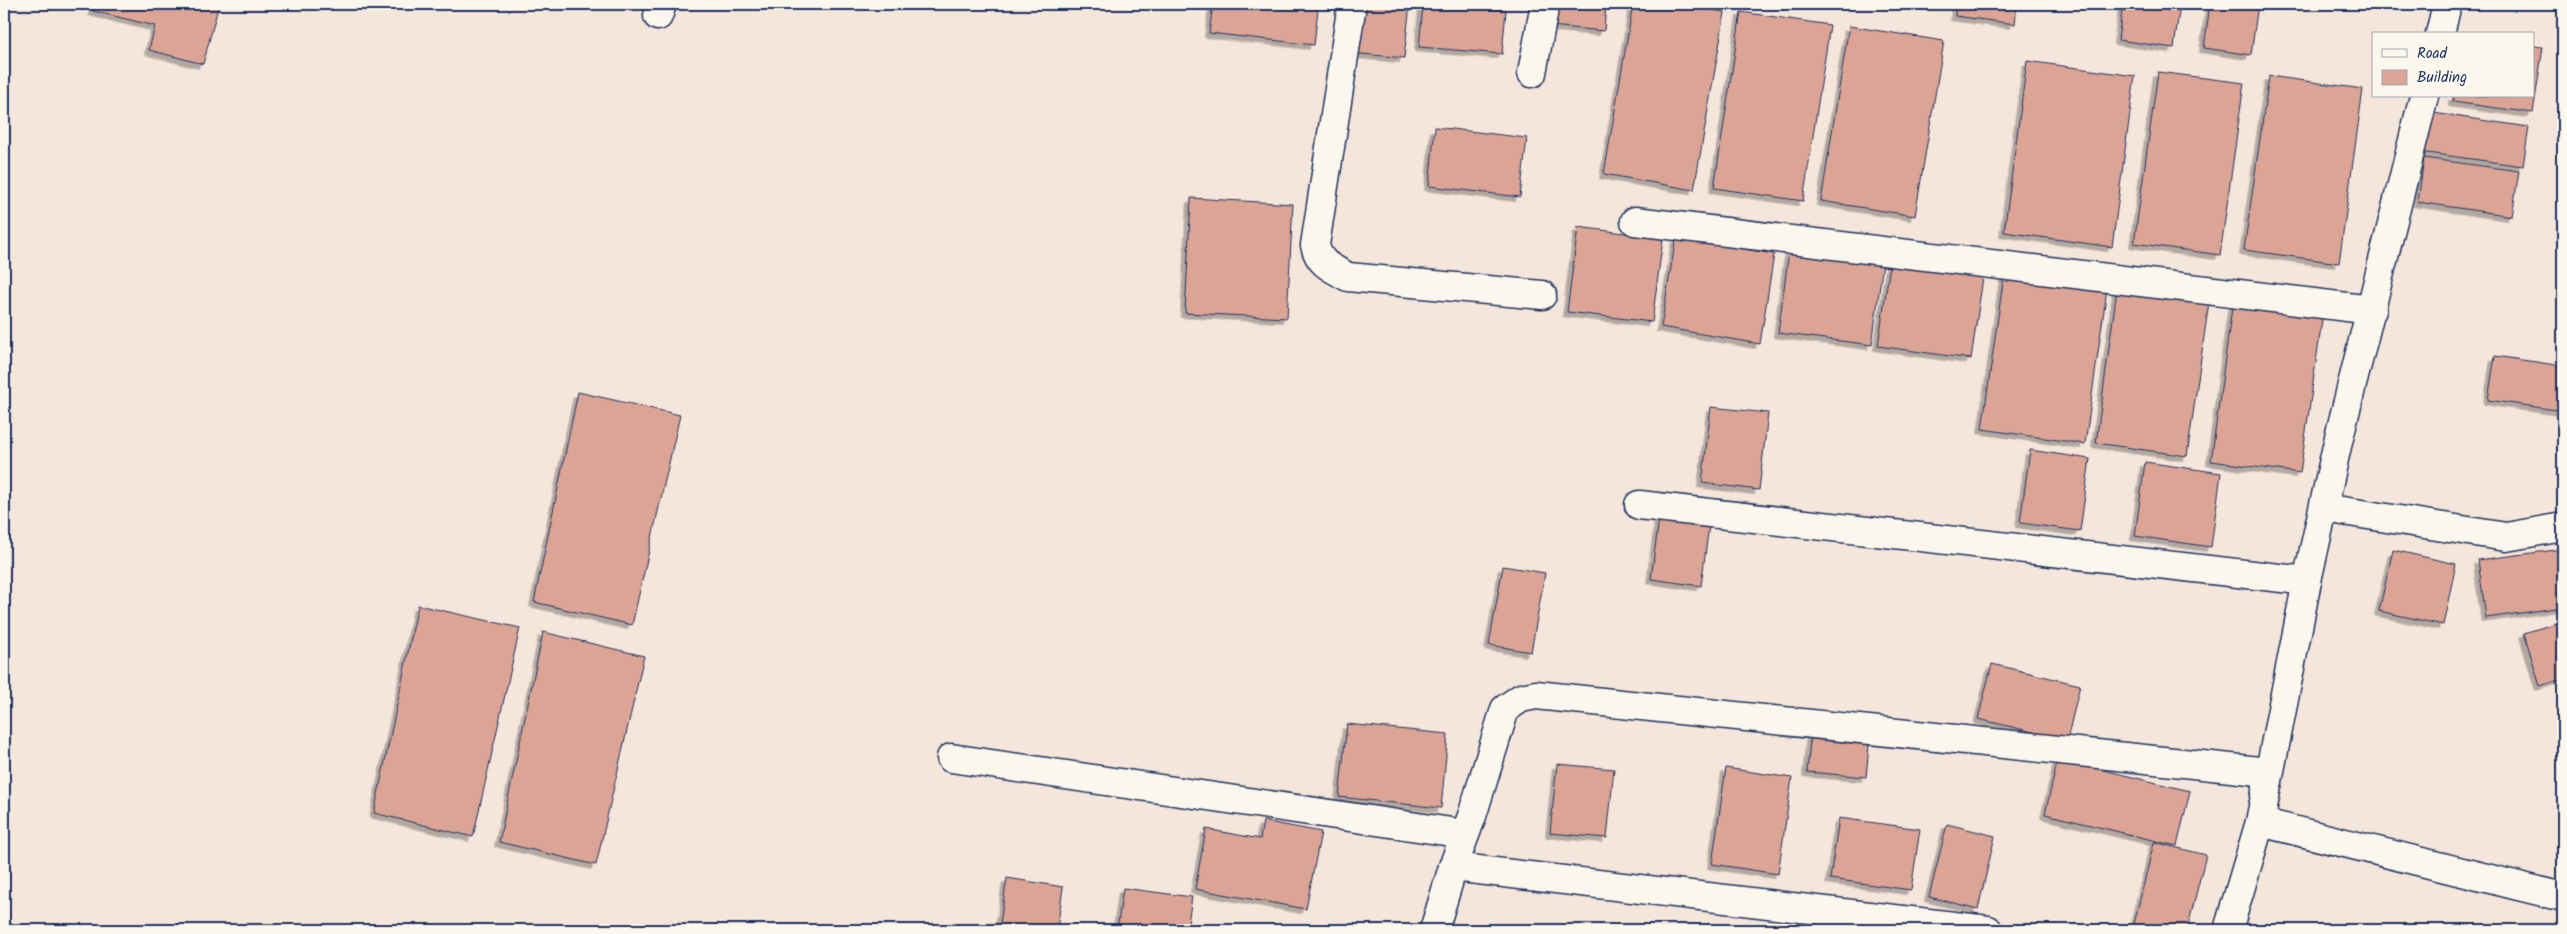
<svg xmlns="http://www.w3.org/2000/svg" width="2567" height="934" font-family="Kalam,sans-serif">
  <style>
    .building { fill: #dca495; stroke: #1b2f5e; filter: url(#shadow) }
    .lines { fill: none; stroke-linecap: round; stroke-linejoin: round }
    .minor-casing { stroke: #1b2f5e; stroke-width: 31 }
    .minor { stroke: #fbf7ec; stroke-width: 28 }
  </style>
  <defs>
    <filter id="shadow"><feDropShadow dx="-4.5" dy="4.5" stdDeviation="0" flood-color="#0004"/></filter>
  </defs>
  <rect width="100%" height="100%" fill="#f5e6db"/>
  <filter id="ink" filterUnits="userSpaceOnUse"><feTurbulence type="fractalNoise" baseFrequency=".02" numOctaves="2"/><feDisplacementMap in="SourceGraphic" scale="10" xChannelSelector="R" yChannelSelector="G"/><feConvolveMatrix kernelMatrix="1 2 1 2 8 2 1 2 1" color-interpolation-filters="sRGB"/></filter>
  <g filter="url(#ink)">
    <g class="building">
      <polygon points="95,4 219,4 203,64 149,50 155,26 93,11"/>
      <polygon points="1213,4 1270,4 1318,9 1314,45 1209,33"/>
      <polygon points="1357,4 1410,4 1404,58 1352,53"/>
      <polygon points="1423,4 1506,10 1502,54 1419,47"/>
      <polygon points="1551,4 1606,4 1604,31 1550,26"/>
      <polygon points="1633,4 1675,4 1725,12 1694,190 1604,174"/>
      <polygon points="1956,4 2017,4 2015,24 1955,16"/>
      <polygon points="2123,4 2180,4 2174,48 2118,40"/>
      <polygon points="2210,4 2258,4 2251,55 2204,48"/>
      <polygon points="1741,12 1830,25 1803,201 1714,188"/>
      <polygon points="1849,26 1944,41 1915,216 1821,201"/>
      <polygon points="2533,46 2543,47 2533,113 2453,102 2453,96 2533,96"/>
      <polygon points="2027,61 2135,76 2112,247 2004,232"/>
      <polygon points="2158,72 2244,83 2220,255 2134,243"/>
      <polygon points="2269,76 2363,89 2339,263 2244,250"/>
      <polygon points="2426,112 2529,127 2523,166 2420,152"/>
      <polygon points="1435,127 1527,138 1520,197 1429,186"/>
      <polygon points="2424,158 2519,171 2512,216 2418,202"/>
      <polygon points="1191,198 1293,204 1287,318 1185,313"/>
      <polygon points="1578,227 1663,238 1652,322 1567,312"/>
      <polygon points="1676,238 1774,254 1760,344 1661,327"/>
      <polygon points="1789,251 1883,262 1872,345 1778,333"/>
      <polygon points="1891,258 1984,271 1971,359 1878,346"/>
      <polygon points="2005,268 2108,282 2085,444 1982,429"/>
      <polygon points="2118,282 2210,295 2187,456 2096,443"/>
      <polygon points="2233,300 2323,313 2300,473 2211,461"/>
      <polygon points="2495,356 2563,366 2563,411 2488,400"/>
      <polygon points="578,392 680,415 632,625 534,602"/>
      <polygon points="1711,407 1768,413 1759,490 1702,483"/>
      <polygon points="2030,450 2090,459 2080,531 2020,523"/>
      <polygon points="2145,462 2221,473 2211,547 2135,536"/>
      <polygon points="1659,518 1709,525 1701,586 1651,579"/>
      <polygon points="2563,549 2563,607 2486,618 2478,560"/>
      <polygon points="2393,550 2456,564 2443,625 2379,611"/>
      <polygon points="1503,566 1545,573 1531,652 1489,645"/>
      <polygon points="418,605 520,628 473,837 374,813"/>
      <polygon points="2563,621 2563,679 2540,686 2524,633"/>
      <polygon points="543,632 644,656 596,865 499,842"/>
      <polygon points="1992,664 2080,685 2067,740 1978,719"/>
      <polygon points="1347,724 1448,734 1441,808 1339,797"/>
      <polygon points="1811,731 1870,736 1866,777 1807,772"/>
      <polygon points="2058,759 2190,791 2177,846 2045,814"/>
      <polygon points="1557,764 1614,769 1607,838 1550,833"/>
      <polygon points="1726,768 1792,778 1778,874 1712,864"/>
      <polygon points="1839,818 1920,829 1911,890 1830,879"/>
      <polygon points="1263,821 1321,832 1306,909 1195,889 1206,829 1260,839"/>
      <polygon points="1947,824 1995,836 1978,909 1929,897"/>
      <polygon points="2154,842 2206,855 2187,930 2159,930 2134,924"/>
      <polygon points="1007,878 1063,887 1057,930 999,930"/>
      <polygon points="1123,888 1192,897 1187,930 1117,930"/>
    </g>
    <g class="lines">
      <defs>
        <g id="minor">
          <path d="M 1352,4 L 1315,245 C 1319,264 1332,268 1348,277 L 1542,295"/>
          <polyline points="658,16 662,4"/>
          <polyline points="2440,34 2447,4"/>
          <polyline points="1532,73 1545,4"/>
          <polyline points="1635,221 2372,310"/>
          <polyline points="1639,505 2307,581"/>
          <polyline points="2324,508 2506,537 2563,527"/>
          <polyline points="951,758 1465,834"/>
          <polyline points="2260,822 2563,897"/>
          <polyline points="1434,930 1453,867"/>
          <polyline points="1988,930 1453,867 1472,816 1505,709 1521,698 1536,695 2269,772"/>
          <polyline points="2228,930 2260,822 2307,581 2339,437 2424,96"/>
        </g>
      </defs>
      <use href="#minor" class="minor-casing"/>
      <use href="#minor" class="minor"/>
    </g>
  </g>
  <rect width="2567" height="934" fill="none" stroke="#fbf7ec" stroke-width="20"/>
  <rect x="10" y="10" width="2547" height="914" fill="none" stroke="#1b2f5e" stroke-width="2" filter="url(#ink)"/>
  <rect x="2372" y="32" width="162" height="65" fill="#fbf7ec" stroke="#a1a7b3"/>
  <rect x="2382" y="49" width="25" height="8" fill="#fbf7ec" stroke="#a1a7b3"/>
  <text x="2417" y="58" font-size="15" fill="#1b2f5e">Road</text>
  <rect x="2382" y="70" width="25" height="15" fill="#dca495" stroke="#a1a7b3"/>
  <text x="2417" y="82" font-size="15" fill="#1b2f5e">Building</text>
</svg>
